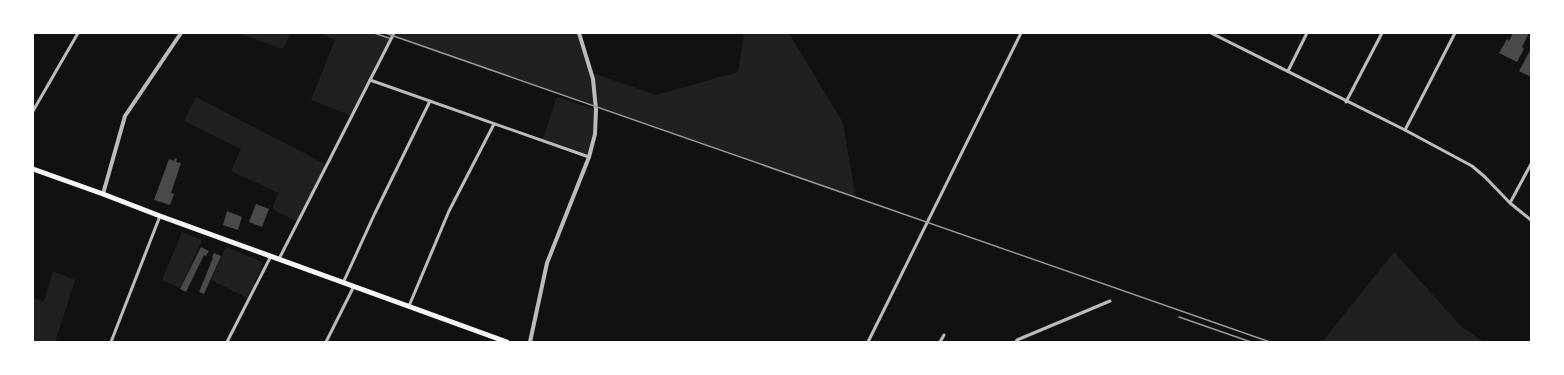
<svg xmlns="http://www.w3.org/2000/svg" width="1564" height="375" font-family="'PT Serif',serif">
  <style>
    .green { fill: #202020 }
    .building { fill: #4a4a4a }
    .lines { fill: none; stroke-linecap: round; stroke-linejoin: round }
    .minor { stroke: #bcbcbc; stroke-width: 3 }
    .tertiary { stroke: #bcbcbc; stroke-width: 4 }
    .primary { stroke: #f5f5f5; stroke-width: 5 }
    .rail { stroke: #9a9a9a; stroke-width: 1.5 }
  </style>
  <rect width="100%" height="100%" fill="#111"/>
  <g class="green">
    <polygon points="237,33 291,33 283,49"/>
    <polygon points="319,33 374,33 391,39 352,116 311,100 335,40"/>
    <polygon points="394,33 579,33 590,72 656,95 738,72 744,33 789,33 843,123 856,198 401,38 393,35"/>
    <polygon points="196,97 327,165 298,222 272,209 278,193 231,171 241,149 184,121"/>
    <polygon points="557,97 596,110 596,125 589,157 542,141"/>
    <polygon points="182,232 202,240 180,288 162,280"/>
    <polygon points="226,247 260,261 262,263 261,269 247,298 211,280"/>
    <polygon points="1394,252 1462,327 1484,342 1322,342"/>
    <polygon points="53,271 75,280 55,342 33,342 33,298 44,302"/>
  </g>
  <g class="building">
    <polygon points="1513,33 1529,33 1522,47 1524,49 1517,62 1499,53 1507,39 1509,41"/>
    <polygon points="1531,49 1531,77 1519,71"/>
    <polygon points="175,158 177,159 176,162 181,163 171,193 174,194 170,205 154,200 169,159 174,161"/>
    <polygon points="256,204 269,209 262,227 249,222"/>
    <polygon points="227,211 242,217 238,230 223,225"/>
    <polygon points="201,247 209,251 206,256 204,255 186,292 180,289"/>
    <polygon points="214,253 221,256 204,294 199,292 213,258 212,257"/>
  </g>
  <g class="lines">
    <g class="minor">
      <polyline points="1211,33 1405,130 1472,166 1485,177 1510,203 1531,220"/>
      <polyline points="1288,71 1307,33"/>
      <polyline points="370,80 589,157"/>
      <polyline points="1346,102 1382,33"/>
      <polyline points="33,111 78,33"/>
      <polyline points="1405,130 1455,33"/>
      <polyline points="1510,203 1531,164"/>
      <polyline points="279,259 394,33"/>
      <polyline points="343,283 375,213 430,101"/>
      <polyline points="409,306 449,211 494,124"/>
      <polyline points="111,342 160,216"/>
      <polyline points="227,342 271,256"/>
      <polyline points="326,342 354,286"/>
      <polyline points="868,342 1021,33"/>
      <polyline points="940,342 944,335"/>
      <polyline points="1016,342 1017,340 1110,301"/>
    </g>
    <g class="tertiary">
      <polyline points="103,194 125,116 181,33"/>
      <polyline points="530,342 547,263 589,157 595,134 596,110 593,79 579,33"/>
    </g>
    <polyline class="primary" points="33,169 103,194 160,216 507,342"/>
    <g class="rail">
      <polyline points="374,33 389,38"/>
      <polyline points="385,33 1270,342"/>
      <polyline points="1179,317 1251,342"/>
    </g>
  </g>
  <rect width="1564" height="375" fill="none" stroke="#ffffff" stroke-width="68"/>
</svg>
